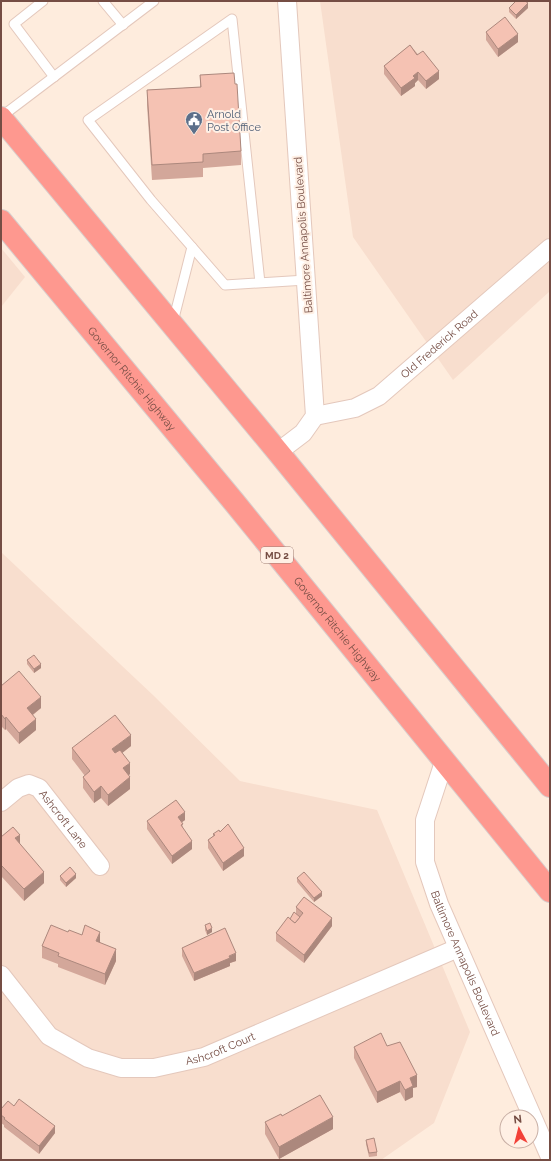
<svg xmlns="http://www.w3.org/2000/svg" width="551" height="1161" font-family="Raleway,sans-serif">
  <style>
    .residential { fill: #f8dece }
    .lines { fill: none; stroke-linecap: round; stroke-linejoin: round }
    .lane-casing { stroke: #e4c8bc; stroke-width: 11 }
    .street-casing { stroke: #e4c8bc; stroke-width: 20 }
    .highway-casing { stroke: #d8cdcb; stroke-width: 24 }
    .lane { stroke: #fff; stroke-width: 9 }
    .street { stroke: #fff; stroke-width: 18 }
    .highway { stroke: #fe988f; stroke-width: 22 }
    .wall { fill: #d3a79a }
    .shaded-wall { fill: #ac887d }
    .building { fill: #f5c2b3; stroke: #ac887d }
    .labels { text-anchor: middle; stroke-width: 4; stroke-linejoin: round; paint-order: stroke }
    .shield { fill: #fff0e5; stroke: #9e7e74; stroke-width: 1 }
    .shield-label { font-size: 10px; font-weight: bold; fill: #754d44 }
    .service-label { font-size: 11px; fill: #4e5e75; stroke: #fff0e5; text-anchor: start }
    .street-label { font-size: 11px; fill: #754d44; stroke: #fff0e5 }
  </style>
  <rect width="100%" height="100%" fill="#feecdd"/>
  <g class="residential">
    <polygon points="320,1 550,1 550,291 453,380 353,237"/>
    <polygon points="1,248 25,277 1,307"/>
    <polygon points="1,552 154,696 240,781 377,810 470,1032 434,1123 381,1160 1,1160"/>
  </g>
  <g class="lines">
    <defs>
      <g id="lane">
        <polyline points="43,1 14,24 54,77"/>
        <polyline points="103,1 123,25"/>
        <polyline points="1,117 154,1"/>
        <polyline points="260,283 232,19 88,120 151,200 225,285 306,280"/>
        <polyline points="173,322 192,247"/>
      </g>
      <g id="street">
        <path id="s1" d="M 315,416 L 355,408 L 379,396 L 550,248"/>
        <polyline points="278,452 303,433 315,416 287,1"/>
        <path id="s2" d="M 444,762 L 425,820 L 425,862 L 439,904 L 550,1157"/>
        <path id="s3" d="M 1,802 L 18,788 L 29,784 L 39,788 L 100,866"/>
        <path id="s4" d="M 1,975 L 49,1036 L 88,1058 L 121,1068 L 154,1068 L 204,1057 L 458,948"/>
      </g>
      <g id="highway">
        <polyline points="1,118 278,452 550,786"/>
        <path id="s5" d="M 1,221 L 234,502 L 550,891"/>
      </g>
    </defs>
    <use href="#lane" class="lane-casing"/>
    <use href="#street" class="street-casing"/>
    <use href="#highway" class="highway-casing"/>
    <use href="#lane" class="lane"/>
    <use href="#street" class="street"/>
    <use href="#highway" class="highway"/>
  </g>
  <g class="wall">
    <polygon points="509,8 528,8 516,19 509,12"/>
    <polygon points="486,32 518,42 498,57 486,40"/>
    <polygon points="410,45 439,79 426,89 418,80 415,83 415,86 401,96 384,74 384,66"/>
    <polygon points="200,75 235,84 241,151 241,165 203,168 203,177 152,180 147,105 147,90 200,87"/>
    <polygon points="27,660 41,668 34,673 27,664"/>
    <polygon points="1,686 41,708 33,715 36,730 19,744 6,729 5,730 1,726"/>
    <polygon points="131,746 122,753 130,774 129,775 130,789 108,806 101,798 94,803 83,788 83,777 85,776 72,759 72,748"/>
    <polygon points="185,820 182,822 183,829 192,849 172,864 147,829 147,821"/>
    <polygon points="220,832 244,856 223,871 208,848 208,840 213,836 213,834"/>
    <polygon points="1,837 20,844 44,883 24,901 1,876"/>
    <polygon points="60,876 76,878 66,887 60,880"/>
    <polygon points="297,878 322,896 314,902 297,882"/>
    <polygon points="296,907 332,926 304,963 276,941 276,933 296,913"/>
    <polygon points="205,925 212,932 207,935 205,930"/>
    <polygon points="68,932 100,942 116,961 105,985 58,967 58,964 42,958 42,946"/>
    <polygon points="182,948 236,961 230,963 230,966 194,981 182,956"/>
    <polygon points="387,1046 417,1087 413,1088 413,1097 405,1101 400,1092 377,1103 354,1058 354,1047"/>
    <polygon points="14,1106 55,1133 39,1154 4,1127 4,1125 1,1123 1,1109"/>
    <polygon points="282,1116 333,1129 279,1159 265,1134 265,1122"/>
    <polygon points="366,1140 377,1152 377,1156 369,1157 366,1144"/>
  </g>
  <g class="shaded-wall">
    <polygon points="528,3 528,8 516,19 516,15"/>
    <polygon points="518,34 518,42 498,57 498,49"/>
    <polygon points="439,71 439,79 426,89 426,81"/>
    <polygon points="418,72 418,80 415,83 415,86 401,96 401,88 413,76"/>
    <polygon points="41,664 41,668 34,673 34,669"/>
    <polygon points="41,697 41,708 27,719 27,708"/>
    <polygon points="6,717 6,729 5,730 5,719"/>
    <polygon points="36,719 36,730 19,744 19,733"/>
    <polygon points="131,735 131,746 112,761 112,749"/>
    <polygon points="130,763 130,774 123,780 123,768"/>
    <polygon points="130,777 130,789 108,806 108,795"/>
    <polygon points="101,786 101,798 94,803 94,792"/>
    <polygon points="185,812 185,820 178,825 178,817"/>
    <polygon points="20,835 20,846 15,838"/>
    <polygon points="192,841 192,849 172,864 172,856"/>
    <polygon points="244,848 244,856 223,871 223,863"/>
    <polygon points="44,872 44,883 24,901 24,889"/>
    <polygon points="76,874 76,878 66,887 66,883"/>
    <polygon points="322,892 322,896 314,902 314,898"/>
    <polygon points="332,918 332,926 304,963 304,955"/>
    <polygon points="212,928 212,932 207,935 207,931"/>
    <polygon points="100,932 100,943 96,941"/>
    <polygon points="116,949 116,961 105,985 105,974"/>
    <polygon points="236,953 236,961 230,963 230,966 194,981 194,973"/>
    <polygon points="417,1075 417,1087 413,1088 413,1097 405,1101 405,1090 410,1078"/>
    <polygon points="400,1081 400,1092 377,1103 377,1092"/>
    <polygon points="333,1117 333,1129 279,1159 279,1147"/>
    <polygon points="55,1126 55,1133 39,1154 39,1146"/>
  </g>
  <g class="building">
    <polygon points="516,1 525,1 528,3 516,15 509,8"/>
    <polygon points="505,17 518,34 498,49 486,32"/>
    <polygon points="410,45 417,55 423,51 439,71 426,81 418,72 413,76 415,78 401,88 384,66"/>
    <polygon points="234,73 235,84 237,84 241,151 203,154 203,162 152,165 147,90 201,87 200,75"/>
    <polygon points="34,655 41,664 34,669 27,660"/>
    <polygon points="19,671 41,697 27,708 36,719 19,733 6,717 5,719 1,714 1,686"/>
    <polygon points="115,715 131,735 112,749 115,753 120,750 130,763 123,768 130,777 108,795 101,786 94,792 83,777 90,771 72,748"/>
    <polygon points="176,800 185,812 178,817 183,824 181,825 192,841 172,856 147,821"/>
    <polygon points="228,824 244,848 223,863 208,840 215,835 213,834 219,830 220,832"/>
    <polygon points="13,827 20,835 15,838 44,872 24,889 1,865 1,837"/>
    <polygon points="70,867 76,874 66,883 60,876"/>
    <polygon points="304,872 322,892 314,898 297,878"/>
    <polygon points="304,897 332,918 304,955 276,933 288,917 295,923 303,913 296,907"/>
    <polygon points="294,912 300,917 295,923 290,919"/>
    <polygon points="210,923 212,928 207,931 205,925"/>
    <polygon points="51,925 68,932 69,930 82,935 85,925 100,932 96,941 116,949 105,974 58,956 59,953 42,946"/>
    <polygon points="225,928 236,953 229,956 230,958 194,973 182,948"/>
    <polygon points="381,1033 387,1046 400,1042 417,1075 410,1078 413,1086 405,1090 400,1081 377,1092 354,1047"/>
    <polygon points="320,1095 333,1117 279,1147 265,1122 281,1114 282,1116"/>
    <polygon points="19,1099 55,1126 39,1146 4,1119 5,1118 1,1115 1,1109 8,1101 14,1106"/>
    <polygon points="374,1138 377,1152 369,1153 366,1140"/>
  </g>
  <defs>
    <symbol id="civic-pin" viewBox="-11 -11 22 30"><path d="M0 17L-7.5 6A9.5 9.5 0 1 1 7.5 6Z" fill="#5c6f8a" stroke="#fff0e5"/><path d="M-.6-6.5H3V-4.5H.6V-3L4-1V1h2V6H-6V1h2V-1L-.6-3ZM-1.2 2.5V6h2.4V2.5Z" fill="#fff"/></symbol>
  </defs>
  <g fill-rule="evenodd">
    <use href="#civic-pin" x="184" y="110" width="20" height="27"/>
  </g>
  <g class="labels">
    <rect class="shield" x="261" y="547" width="32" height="16" rx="3"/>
    <g class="shield-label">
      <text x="277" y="559">MD 2</text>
    </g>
    <g class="service-label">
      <text x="207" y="118">Arnold<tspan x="207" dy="13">Post Office</tspan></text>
    </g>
    <g class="street-label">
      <text transform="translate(303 235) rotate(-94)" y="4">Baltimore Annapolis Boulevard</text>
      <text dy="4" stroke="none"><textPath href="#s1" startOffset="147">Old Frederick Road</textPath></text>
      <text dy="4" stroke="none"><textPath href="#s5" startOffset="205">Governor Ritchie Highway</textPath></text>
      <text dy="4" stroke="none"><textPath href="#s5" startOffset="529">Governor Ritchie Highway</textPath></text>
      <text dy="4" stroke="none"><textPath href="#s3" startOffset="84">Ashcroft Lane</textPath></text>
      <text dy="4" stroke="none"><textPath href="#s2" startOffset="212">Baltimore Annapolis Boulevard</textPath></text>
      <text dy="4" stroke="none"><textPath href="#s4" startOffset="259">Ashcroft Court</textPath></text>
    </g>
  </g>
  <rect width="551" height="1161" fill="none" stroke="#754d44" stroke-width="4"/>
  <g transform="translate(519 1129) rotate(353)"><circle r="19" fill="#fff0e5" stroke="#c8afa5"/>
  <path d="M0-3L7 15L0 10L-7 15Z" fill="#f24138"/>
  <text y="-6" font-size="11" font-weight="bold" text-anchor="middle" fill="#754d44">N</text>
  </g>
</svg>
